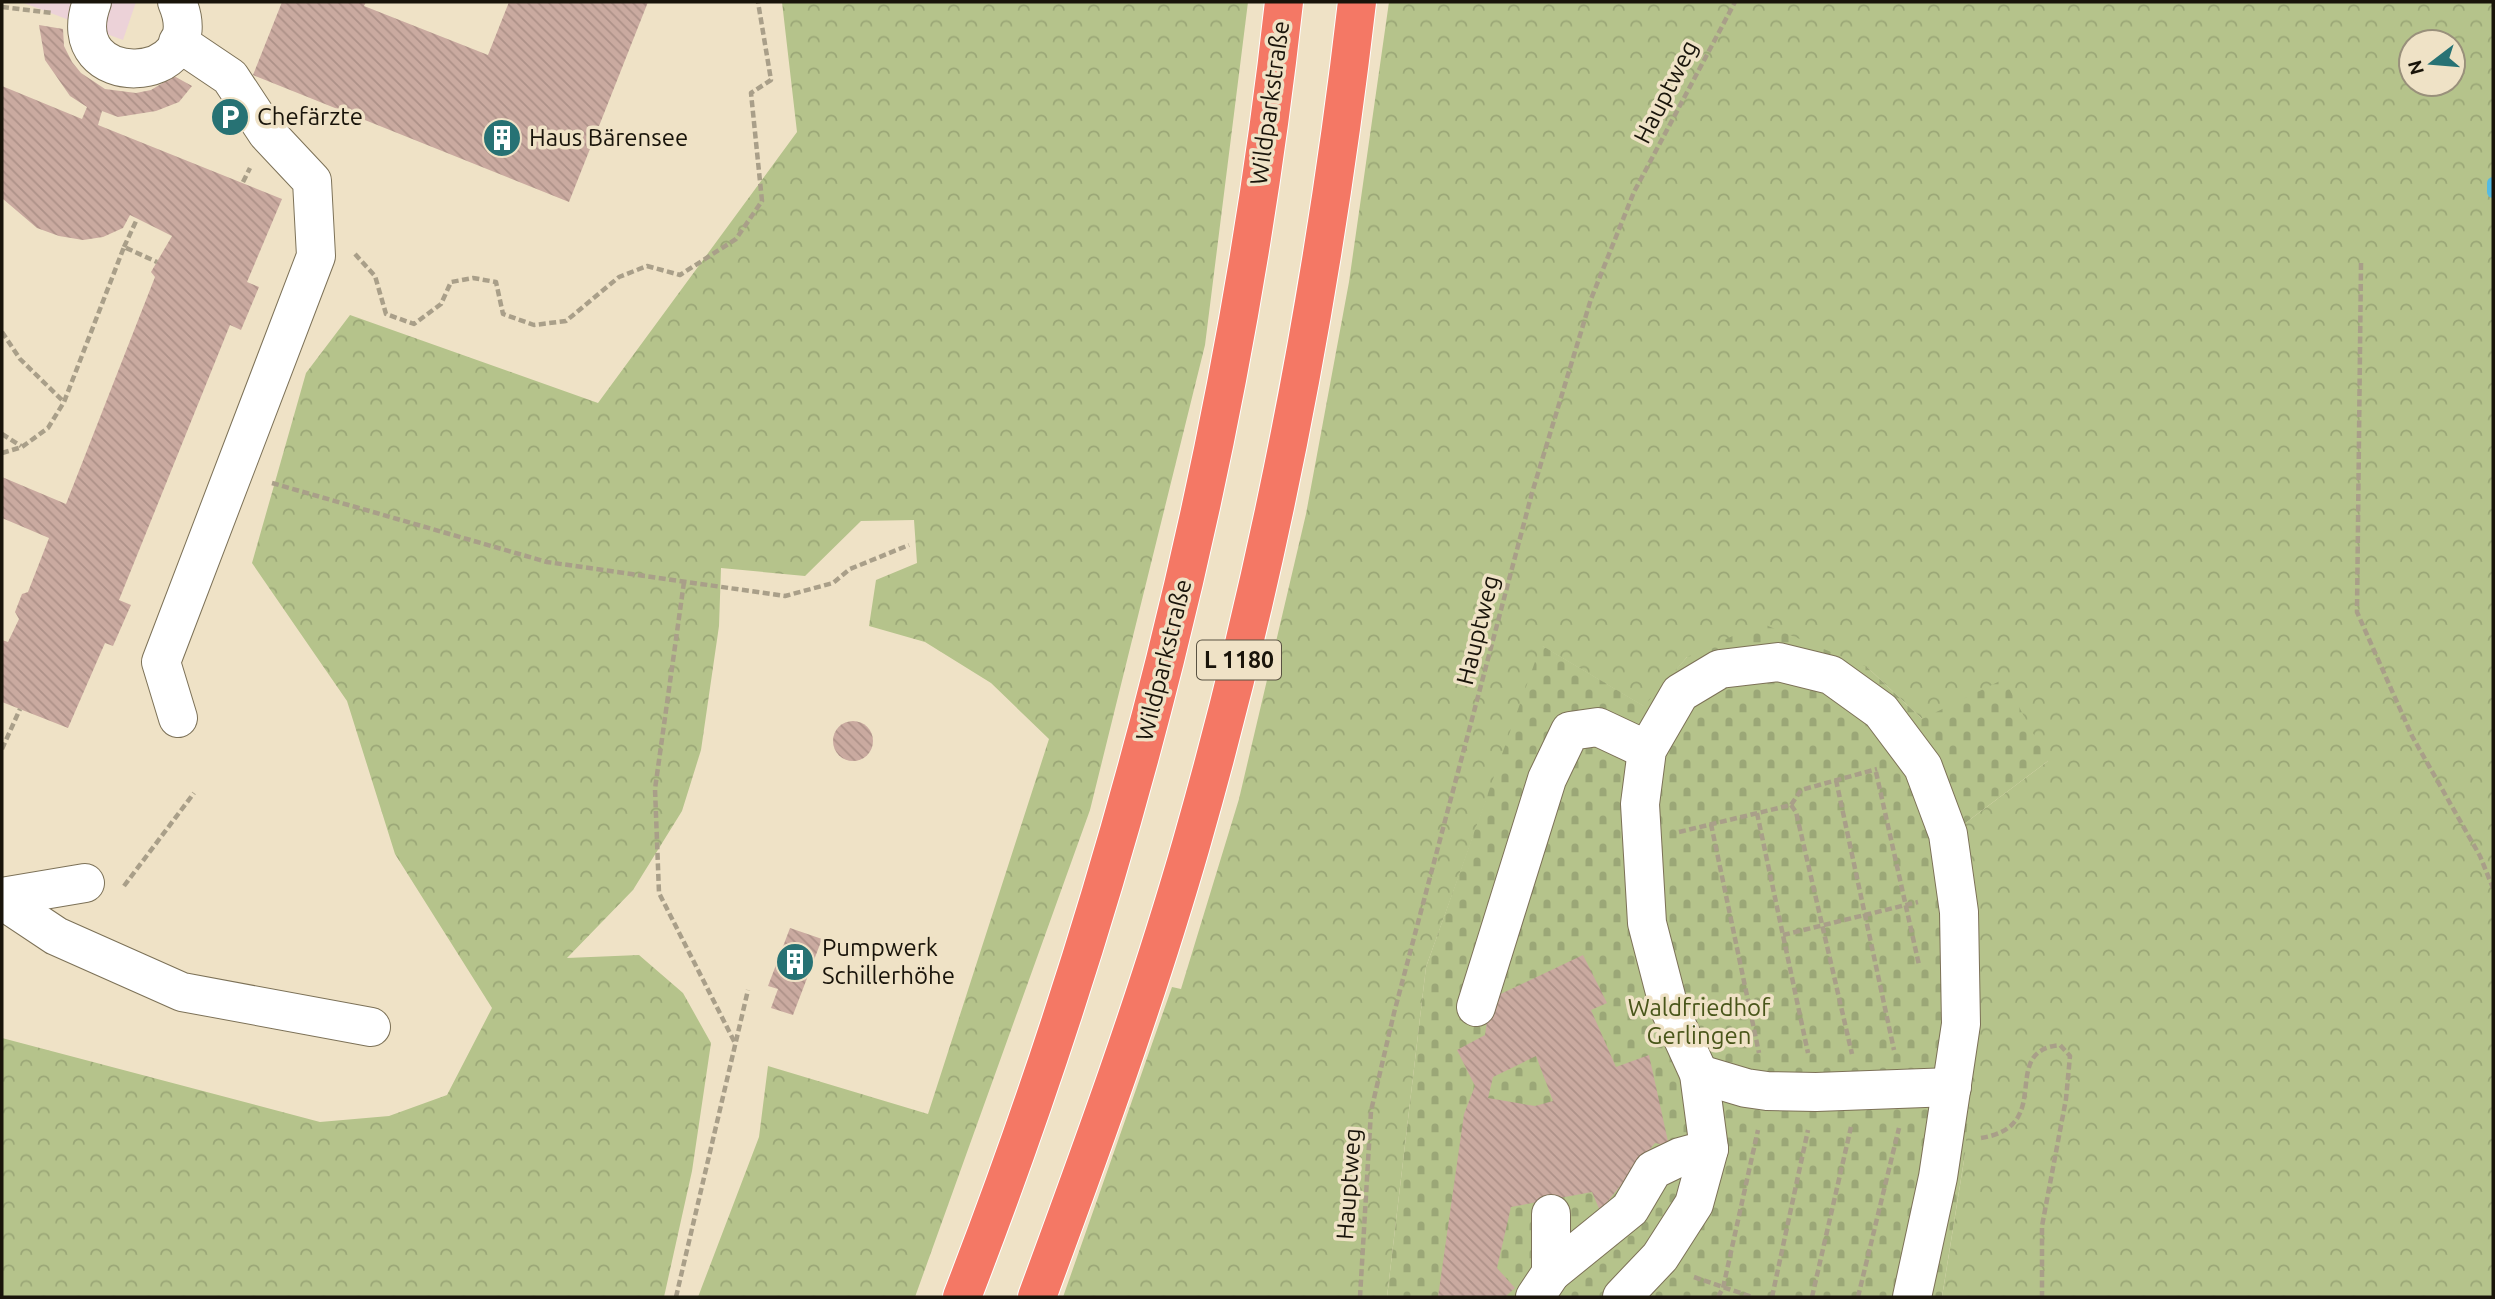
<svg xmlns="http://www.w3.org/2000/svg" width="2495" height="1299" font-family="Ubuntu,sans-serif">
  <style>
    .medical { fill: #ecd2d8 }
    .forest { fill: url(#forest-crowns); fill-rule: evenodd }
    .cemetery { fill: url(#cemetery-stones) }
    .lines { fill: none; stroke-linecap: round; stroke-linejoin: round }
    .stream { stroke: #54bbe3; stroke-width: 12 }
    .building { fill: url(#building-back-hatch); fill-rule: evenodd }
    .minor-casing { stroke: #7c7157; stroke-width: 40 }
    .highway-casing { stroke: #fff; stroke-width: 40 }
    .path { stroke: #a99f89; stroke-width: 4.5; stroke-dasharray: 7 3.5; stroke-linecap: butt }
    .minor { stroke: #fff; stroke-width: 38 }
    .highway { stroke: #f47865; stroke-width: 38 }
    .labels { text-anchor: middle; stroke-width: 7; stroke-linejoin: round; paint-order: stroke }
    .shield { fill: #efe2c6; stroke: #595242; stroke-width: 2 }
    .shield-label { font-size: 23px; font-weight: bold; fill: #19140a }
    .street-label { font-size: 24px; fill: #19140a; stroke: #efe2c6 }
    .poi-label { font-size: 24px; fill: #19140a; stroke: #efe2c6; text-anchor: start }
    .park-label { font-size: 24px; fill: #49561a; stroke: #efe2c6 }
  </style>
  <defs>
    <pattern id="forest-crowns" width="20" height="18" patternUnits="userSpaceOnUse" patternTransform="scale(1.75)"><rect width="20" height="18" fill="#b5c38b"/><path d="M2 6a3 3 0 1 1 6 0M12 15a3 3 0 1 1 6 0" fill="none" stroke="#9ba777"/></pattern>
    <pattern id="cemetery-stones" width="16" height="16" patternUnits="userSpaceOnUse" patternTransform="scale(1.75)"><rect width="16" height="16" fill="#b5c38b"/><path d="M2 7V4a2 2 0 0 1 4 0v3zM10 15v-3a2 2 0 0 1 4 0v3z" fill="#9ba777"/></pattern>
    <pattern id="building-back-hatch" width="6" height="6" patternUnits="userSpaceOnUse" patternTransform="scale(1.75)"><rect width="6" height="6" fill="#caaaa0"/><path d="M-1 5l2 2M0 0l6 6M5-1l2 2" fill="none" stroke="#ad9188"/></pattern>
  </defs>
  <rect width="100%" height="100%" fill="#efe2c6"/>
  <polygon class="medical" points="21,2 136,2 123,40"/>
  <g class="forest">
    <polygon points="782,2 1248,2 1205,345 1090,810 915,1297 698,1297 759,1137 768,1066 928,1114 1049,739 991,683 925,642 869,626 876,580 917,563 914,520 861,521 805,576 721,568 719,626 701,750 682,811 633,890 567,958 639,955 683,993 711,1043 692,1171 664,1297 2,1297 2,1038 320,1122 389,1116 447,1095 492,1008 395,854 347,701 252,563 306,373 350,315 598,403 797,132"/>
    <path d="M 1389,2 L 2493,2 L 2493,1297 L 1942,1297 L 1965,1154 L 1960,827 L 2048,761 L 1922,719 L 1867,667 L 1687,657 L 1645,707 L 1542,646 L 1426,967 L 1387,1297 L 1063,1297 L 1172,987 L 1181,989 L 1239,799 L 1306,514 L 1349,282 ZM 2411,42 L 2453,42 L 2453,84 L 2411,84 Z"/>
  </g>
  <polygon class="cemetery" points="1761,623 1867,667 1922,719 2004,679 2048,761 1960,827 1978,980 1965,1154 1942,1297 1387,1297 1426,967 1541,645 1644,706 1687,657"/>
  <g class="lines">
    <polyline class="stream" points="2493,183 2493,192"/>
  </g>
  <g class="building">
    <polygon points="282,2 366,2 364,6 488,55 509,2 648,2 569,202 253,75"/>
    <polygon points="39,25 63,29 64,46 72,62 81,73 105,89 136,93 151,90 174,76 192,86 179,102 156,111 118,117 102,111 98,125 282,199 247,282 259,287 241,330 230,325 119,600 131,605 113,646 105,643 68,728 2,702 2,640 8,642 19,619 15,612 22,594 28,592 49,538 2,518 2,477 66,504 155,277 151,272 172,236 130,215 123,228 103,237 83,240 59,236 37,228 3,199 2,86 82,119 87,107 70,96 45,60"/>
    <circle cx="853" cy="741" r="20"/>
    <polygon points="790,928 822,939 793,1015 771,1008 778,989 768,986"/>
    <path d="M 1583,955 L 1607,1003 L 1591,1010 L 1616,1067 L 1649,1055 L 1669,1146 L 1655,1143 L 1600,1211 L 1592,1192 L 1511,1207 L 1497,1268 L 1515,1288 L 1505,1297 L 1438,1297 L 1464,1114 L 1475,1086 L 1457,1050 L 1485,1035 L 1490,999 ZM 1536,1056 L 1553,1101 L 1535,1106 L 1488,1098 L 1493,1077 Z"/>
  </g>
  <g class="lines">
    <defs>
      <g id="minor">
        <path d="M 92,2 C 58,94 214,87 177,2"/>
        <polyline points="178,718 161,662 316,256 312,181 267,133 230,77 178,42"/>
        <polyline points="2,897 85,883"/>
        <polyline points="2,900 56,936 182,992 371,1027"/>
        <polyline points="1476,1007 1547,779 1570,731 1598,727 1647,750"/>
        <polyline points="1699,1074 1746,1088 1767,1091 1816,1092 1952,1087"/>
        <polyline points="1551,1273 1630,1209 1653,1170 1680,1157 1709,1149"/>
        <polyline points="1535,1297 1551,1273 1551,1214"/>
        <polyline points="1622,1297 1660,1257 1694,1204 1709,1149 1699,1074 1669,1008 1647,923 1640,804 1647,750 1680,693 1720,669 1778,662 1831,675 1881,711 1923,767 1948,834 1959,912 1961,1024 1938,1177 1912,1297"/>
      </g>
      <g id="highway">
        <path d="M 962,1297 C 1123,882 1235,445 1284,2"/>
        <path d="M 1037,1297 C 1092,1148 1147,998 1191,845 C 1270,569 1324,287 1357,2"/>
      </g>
    </defs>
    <use href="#minor" class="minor-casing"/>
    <use href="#highway" class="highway-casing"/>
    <g class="path">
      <polyline points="2,7 52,13"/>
      <polyline points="243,182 250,168"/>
      <polyline points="124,247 137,219"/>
      <polyline points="355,254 375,276 386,314 414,324 441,304 451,282 473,278 496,282 503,314 534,325 566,321 619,277 647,266 680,275 736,239 762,201 751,93 771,80 758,2"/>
      <polyline points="2361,263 2357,612 2412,736 2480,856 2493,888"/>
      <polyline points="2,332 20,359 64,402"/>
      <polyline points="2,434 21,446"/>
      <polyline points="2,453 22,447 48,428 64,402 124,247 157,262"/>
      <polyline points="272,483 547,562 785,596 833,583 850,569 909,545"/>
      <polyline points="684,582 655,789 659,893 735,1043"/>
      <polyline points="2,749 20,709"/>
      <polyline points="1876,772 1919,965"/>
      <polyline points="1836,780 1894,1050"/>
      <polyline points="1791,805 1796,812 1852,1054"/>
      <polyline points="1757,813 1808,1053"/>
      <polyline points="1711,824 1759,1053"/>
      <polyline points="1679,832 1791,805 1801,790 1877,769"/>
      <polyline points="124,886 194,793"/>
      <polyline points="1783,935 1918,902"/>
      <path d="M 1981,1138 C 2057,1126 1997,1051 2060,1045 L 2070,1056 L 2066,1099 L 2042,1226 L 2042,1297"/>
      <polyline points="1694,1277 1752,1297"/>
      <polyline points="676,1297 748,990"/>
      <polyline points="1360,1297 1371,1111 1394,1013 1532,493 1591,299 1634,192 1735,2"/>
      <polyline points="1718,1297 1723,1288 1758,1130"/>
      <polyline points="1772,1297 1808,1130"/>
      <polyline points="1812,1297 1851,1127"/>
      <polyline points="1858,1297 1899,1128"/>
    </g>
    <use href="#minor" class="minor"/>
    <use href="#highway" class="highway"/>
  </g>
  <defs>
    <symbol id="parking-disc" viewBox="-11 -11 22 22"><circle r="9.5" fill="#277274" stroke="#efe2c6"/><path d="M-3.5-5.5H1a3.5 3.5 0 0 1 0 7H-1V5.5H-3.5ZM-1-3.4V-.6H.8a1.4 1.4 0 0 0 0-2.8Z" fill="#fff"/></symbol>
    <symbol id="building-disc" viewBox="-11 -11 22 22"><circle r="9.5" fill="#277274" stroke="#efe2c6"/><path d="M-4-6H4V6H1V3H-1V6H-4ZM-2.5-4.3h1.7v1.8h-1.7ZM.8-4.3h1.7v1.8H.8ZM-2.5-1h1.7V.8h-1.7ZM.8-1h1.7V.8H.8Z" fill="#fff"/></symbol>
  </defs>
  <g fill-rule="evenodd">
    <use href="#parking-disc" x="208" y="95" width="44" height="44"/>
    <use href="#building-disc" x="480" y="116" width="44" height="44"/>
    <use href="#building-disc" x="773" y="940" width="44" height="44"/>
  </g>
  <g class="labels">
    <rect class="shield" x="1197" y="640.5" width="84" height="39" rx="5"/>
    <g class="shield-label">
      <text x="1239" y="668">L 1180</text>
    </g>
    <g class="street-label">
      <text transform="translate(1666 92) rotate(-63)" y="8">Hauptweg</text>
      <text transform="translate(1270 103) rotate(-82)" y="8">Wildparkstraße</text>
      <text transform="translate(1478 630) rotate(-76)" y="8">Hauptweg</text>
      <text transform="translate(1164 660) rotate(-76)" y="8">Wildparkstraße</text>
      <text transform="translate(1349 1184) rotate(-86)" y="8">Hauptweg</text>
    </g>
    <g class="poi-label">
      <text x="257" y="125">Chefärzte</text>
      <text x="529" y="146">Haus Bärensee</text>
      <text x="822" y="956">Pumpwerk<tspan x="822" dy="28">Schillerhöhe</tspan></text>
    </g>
    <g class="park-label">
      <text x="1699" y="1016">Waldfriedhof<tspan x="1699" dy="28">Gerlingen</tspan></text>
    </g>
  </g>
  <rect width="2495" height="1299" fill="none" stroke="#19140a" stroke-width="7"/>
  <g transform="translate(2432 63) rotate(254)"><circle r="33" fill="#efe2c6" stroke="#99907b" stroke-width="2"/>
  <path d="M0-5L12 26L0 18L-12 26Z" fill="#277274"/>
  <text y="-10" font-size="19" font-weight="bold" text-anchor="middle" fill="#19140a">N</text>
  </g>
</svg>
